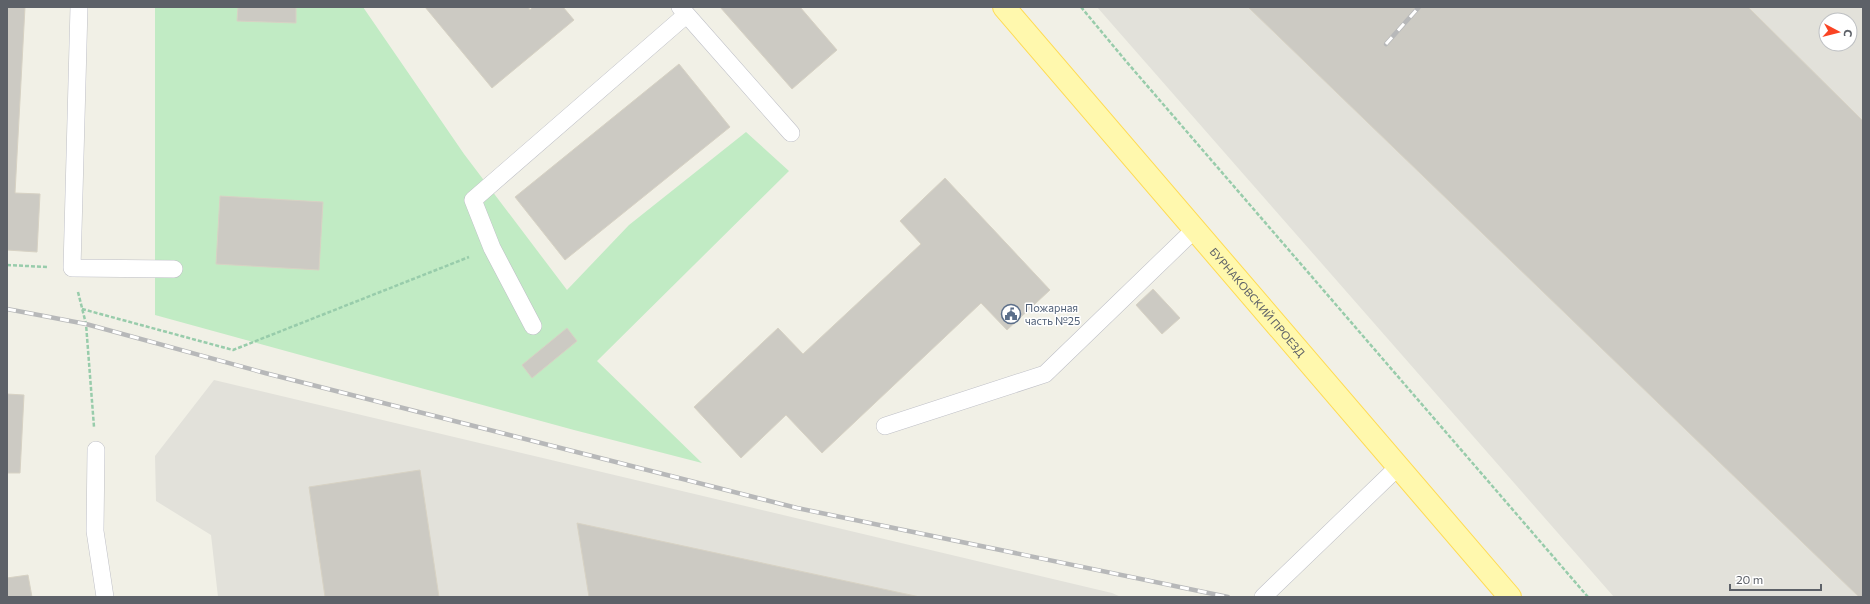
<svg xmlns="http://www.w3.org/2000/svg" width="1870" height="604" font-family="Commissioner,sans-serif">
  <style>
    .industrial { fill: #e2e1da; fill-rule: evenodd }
    .green { fill: #c1ebc4 }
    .building { fill: #cccac3; stroke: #d7d2c4 }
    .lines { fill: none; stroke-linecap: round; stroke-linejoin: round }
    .service-casing { stroke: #bebfc6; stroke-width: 18 }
    .primary-casing { stroke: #ffdb52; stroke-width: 24 }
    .path { stroke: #98ccab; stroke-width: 2.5; stroke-dasharray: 4 2; stroke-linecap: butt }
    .service { stroke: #fff; stroke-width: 17 }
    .primary { stroke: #fff8ad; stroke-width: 22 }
    .rail-casing { stroke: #b7b8b9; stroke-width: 4.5 }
    .rail { stroke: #fff; stroke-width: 3; stroke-dasharray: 9; stroke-linecap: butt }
    .labels { text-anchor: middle; stroke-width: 3; stroke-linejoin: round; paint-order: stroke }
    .street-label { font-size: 11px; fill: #5d6168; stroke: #fff }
    .service-label { font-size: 11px; fill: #4e5e75; stroke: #fff; text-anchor: start }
  </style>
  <rect width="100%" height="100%" fill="#f1f0e6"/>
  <g class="industrial">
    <path d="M 1097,7 L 1863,7 L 1863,597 L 1614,597 ZM 1826,20 L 1850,20 L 1850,44 L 1826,44 Z"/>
    <polygon points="214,380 1112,593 1121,597 218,597 211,535 156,501 155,456"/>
  </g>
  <polygon class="green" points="155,7 363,7 464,154 567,290 629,225 746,132 789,171 597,361 702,463 574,430 155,315"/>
  <g class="building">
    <polygon points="7,7 25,7 15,193 40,194 37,252 7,250"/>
    <polygon points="238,7 296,7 296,23 237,21"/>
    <polygon points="425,7 528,7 530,10 533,7 563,7 574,20 492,88"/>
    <polygon points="720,7 800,7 837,50 792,89"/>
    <polygon points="1248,7 1748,7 1863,121 1863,597 1859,597"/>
    <polygon points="679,64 730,127 565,260 515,197"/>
    <polygon points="945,178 1050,290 1007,330 981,303 822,453 786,415 741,458 694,407 778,328 803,354 921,244 900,221"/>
    <polygon points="220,196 323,202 319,270 216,264"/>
    <polygon points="1153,289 1180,318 1162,334 1136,305"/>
    <polygon points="567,328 577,341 532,378 522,365"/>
    <polygon points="7,394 24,395 20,473 7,473"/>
    <polygon points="420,470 439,597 325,597 309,487"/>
    <polygon points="577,523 920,597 589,597"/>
    <polygon points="28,575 32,597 7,597 7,578"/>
  </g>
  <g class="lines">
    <defs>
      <g id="service">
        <polyline points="79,7 72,268 174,269"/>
        <polyline points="680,7 791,133"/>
        <polyline points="533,326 492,248 473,200 686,15"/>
        <polyline points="885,426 1045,374 1194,230"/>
        <polyline points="96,450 95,531 105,597"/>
        <polyline points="1263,597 1398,467"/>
      </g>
      <g id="primary">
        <path id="s1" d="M 1004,7 L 1510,597"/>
      </g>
    </defs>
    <use href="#service" class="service-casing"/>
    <use href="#primary" class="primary-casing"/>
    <g class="path">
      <polyline points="1081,7 1125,60 1588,597"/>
      <polyline points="7,265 47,267"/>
      <polyline points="78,292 86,324 94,427"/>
      <polyline points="82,309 233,350 469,257"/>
    </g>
    <use href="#service" class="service"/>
    <use href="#primary" class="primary"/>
    <defs>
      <g id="rail">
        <polyline points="1386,44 1419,7"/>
        <polyline points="7,309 86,324 265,373 797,508 1228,597"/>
      </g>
    </defs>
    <use href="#rail" class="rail-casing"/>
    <use href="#rail" class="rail"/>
  </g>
  <defs>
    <symbol id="civic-ring" viewBox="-11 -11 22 22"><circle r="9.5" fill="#fff" stroke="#5c6f8a" stroke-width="1.5"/><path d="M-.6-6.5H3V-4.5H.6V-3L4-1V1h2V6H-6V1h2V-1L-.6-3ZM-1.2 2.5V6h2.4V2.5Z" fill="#5c6f8a"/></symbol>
  </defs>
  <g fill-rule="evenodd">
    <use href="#civic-ring" x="1000" y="303" width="22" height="22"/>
  </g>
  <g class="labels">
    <g class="street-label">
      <text dy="4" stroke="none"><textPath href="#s1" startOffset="389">БУРНАКОВСКИЙ ПРОЕЗД</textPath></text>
    </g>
    <g class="service-label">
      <text x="1025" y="312">Пожарная<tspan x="1025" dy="13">часть №25</tspan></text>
    </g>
  </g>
  <rect width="1870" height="604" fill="none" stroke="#5d6168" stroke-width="16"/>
  <g transform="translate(1838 32) rotate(97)"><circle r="19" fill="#ffffff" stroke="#bec0c3"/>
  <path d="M0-3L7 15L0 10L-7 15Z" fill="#fa4424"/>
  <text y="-6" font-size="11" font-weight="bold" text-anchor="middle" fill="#5d6168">С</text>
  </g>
  <path d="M1730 584v6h91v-6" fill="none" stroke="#5d6168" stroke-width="2"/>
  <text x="1736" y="584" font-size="12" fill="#5d6168" stroke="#ffffff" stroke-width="3" paint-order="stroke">20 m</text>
</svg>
